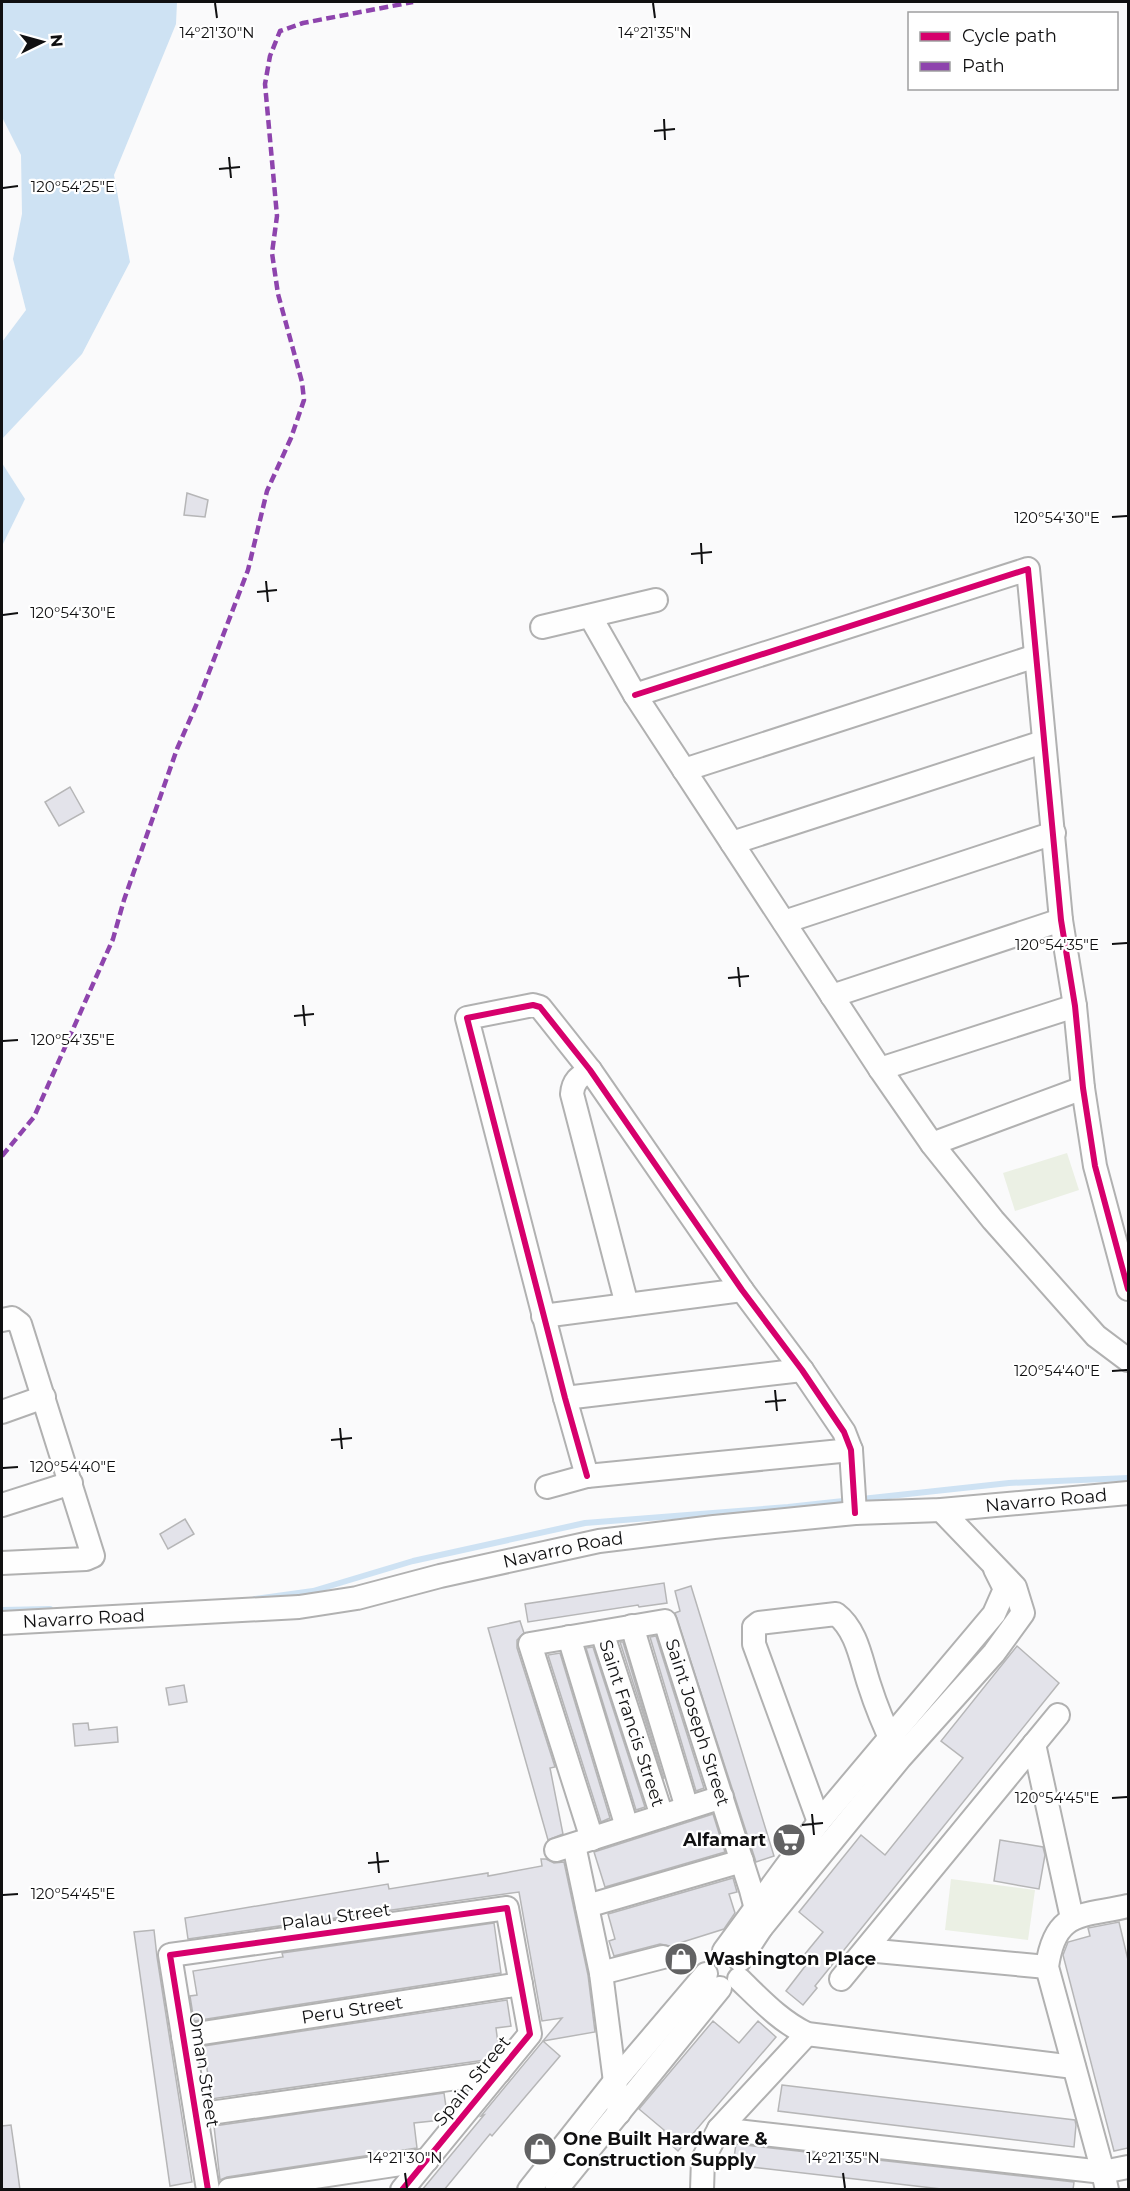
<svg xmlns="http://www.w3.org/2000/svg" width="1130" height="2191" font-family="Montserrat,sans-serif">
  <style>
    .green { fill: #ebf0e4 }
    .water { fill: #cee2f3 }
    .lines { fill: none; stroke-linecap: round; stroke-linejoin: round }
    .stream { stroke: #cee2f3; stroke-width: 6 }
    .building { fill: #e3e3ea; stroke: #b6b6b7; stroke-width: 1.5 }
    .minor-casing { stroke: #b1b1b1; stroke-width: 26 }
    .minor { stroke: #fefefe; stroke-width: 22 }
    .quiet { stroke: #8e44ad; stroke-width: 4.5; stroke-dasharray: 9 4.5; stroke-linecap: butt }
    .cycleway-casing { stroke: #fff; stroke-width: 10 }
    .cycleway { stroke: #d6006c; stroke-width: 6 }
    .ticks { fill: none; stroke: #101011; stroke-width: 2 }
    .labels { text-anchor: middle; stroke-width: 4.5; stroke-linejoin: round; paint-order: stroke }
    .street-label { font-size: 18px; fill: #101011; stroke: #fff }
    .poi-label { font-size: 18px; font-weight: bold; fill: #101011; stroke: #fff; text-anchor: start }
    .ticks-label { font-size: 15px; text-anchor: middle; fill: #101011; stroke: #fff; stroke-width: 4.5; stroke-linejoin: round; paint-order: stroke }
  </style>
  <rect width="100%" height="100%" fill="#fafafb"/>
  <g class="green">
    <polygon points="1067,1153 1079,1190 1015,1211 1003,1173"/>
    <polygon points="951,1879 1035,1890 1028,1940 945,1930"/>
  </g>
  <g class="water">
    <polygon points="2,2 177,2 176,24 114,175 130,262 82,354 2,439 2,342 26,310 13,259 22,214 21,155 2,117"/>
    <polygon points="2,463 25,499 2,546"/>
  </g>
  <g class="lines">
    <g class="stream">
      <polyline points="255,1599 313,1591 413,1561 585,1523 788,1507 1009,1483 1128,1478"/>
      <polyline points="2,1610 50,1609"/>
    </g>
  </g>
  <g class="building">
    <polygon points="187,493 208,500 205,517 184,515"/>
    <polygon points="70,787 84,812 59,826 45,802"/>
    <polygon points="185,1519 194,1534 168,1549 160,1534"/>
    <polygon points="664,1583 667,1603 639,1607 638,1605 528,1622 525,1604"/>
    <polygon points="691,1586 774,1856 756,1862 675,1613 680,1611 675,1591"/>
    <polygon points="520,1621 524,1633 517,1640 517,1648 555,1767 550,1768 563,1834 548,1840 488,1628"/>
    <polygon points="656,1636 704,1788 696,1791 650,1637"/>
    <polygon points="620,1642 623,1642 664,1779"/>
    <polygon points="1017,1646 1059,1683 815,1986 817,1988 803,2005 786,1991 806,1965 800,1960 823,1932 799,1912 861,1835 885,1855 963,1758 941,1741"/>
    <polygon points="593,1647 645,1807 636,1810 586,1648"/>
    <polygon points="560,1653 610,1818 601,1822 548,1655"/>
    <polygon points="184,1685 187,1702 169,1705 166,1688"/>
    <polygon points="88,1723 89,1730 117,1727 118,1742 75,1746 73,1724"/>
    <polygon points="713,1814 725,1852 605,1887 594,1852"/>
    <polygon points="1000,1840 1043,1847 1045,1855 1039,1889 994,1881"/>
    <polygon points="541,1859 546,1859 554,1863 564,1862 588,1975 595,2032 543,2041 560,2056 492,2136 490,2134 444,2190 422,2190 484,2115 481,2116 562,2018 542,2021 519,1892 188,1939 185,1918 388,1884 389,1889 488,1873 488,1876 542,1866"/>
    <polygon points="733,1878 737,1892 729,1894 735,1913 724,1929 670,1946 660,1944 614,1956 609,1941 615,1939 608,1914"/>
    <polygon points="1119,1922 1128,1960 1128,2148 1114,2151 1063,1955 1068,1942 1090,1936 1088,1928"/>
    <polygon points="494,1923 501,1973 194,2021 190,1996 197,1995 193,1971 283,1957 282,1953"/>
    <polygon points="154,1930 157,1957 192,2182 170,2186 134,1932"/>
    <polygon points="507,2000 511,2026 496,2028 499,2051 492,2059 211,2099 204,2046"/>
    <polygon points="713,2021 739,2043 758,2021 776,2037 678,2151 660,2135 664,2130 639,2109"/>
    <polygon points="782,2085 1075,2120 1076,2125 1074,2147 778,2111"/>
    <polygon points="444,2093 447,2114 442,2120 414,2123 417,2148 227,2177 220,2180 214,2126"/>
    <polygon points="11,2125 16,2160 20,2190 2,2190 2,2126"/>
    <polygon points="736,2144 1074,2182 1073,2190 950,2190 733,2165"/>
  </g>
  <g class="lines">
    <defs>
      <g id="minor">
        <polyline points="590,616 635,695 880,1069 932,1144 993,1220 1096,1336 1128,1360"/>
        <polyline points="542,627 656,600"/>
        <polyline points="635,695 1028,569 1061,920 1075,1006 1083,1088 1095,1166 1128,1289"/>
        <polyline points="684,770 1036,656"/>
        <polyline points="732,843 1043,742"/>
        <polyline points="784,922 1054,833"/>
        <polyline points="832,996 1061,920"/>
        <polyline points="880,1069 1075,1006"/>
        <path d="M 590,1070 C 579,1077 573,1081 572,1094 L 627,1305"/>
        <polyline points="932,1144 1083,1088"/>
        <polyline points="543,1316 742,1290"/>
        <polyline points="2,1320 12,1318 20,1324 93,1556 86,1559 2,1563"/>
        <polyline points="565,1398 802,1370"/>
        <polyline points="2,1412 44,1397"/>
        <polyline points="587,1476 565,1398 467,1018 533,1005 540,1007 590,1070 742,1290 802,1370 844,1432 851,1450 855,1513"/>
        <polyline points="547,1487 587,1476 851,1450"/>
        <polyline points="2,1505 71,1483"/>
        <path id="s1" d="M 2,1623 L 299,1607 L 357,1598 L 440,1576 L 599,1541 L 714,1527 L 855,1513 L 941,1510 L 1128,1493"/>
        <polyline points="632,1626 687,1808"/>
        <path id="s2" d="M 602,1632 L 662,1816"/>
        <polyline points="569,1637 627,1827"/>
        <polyline points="1034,1744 1072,1918"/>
        <path d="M 819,1822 L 754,1644 L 754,1627 L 759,1623 L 836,1614 C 857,1630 861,1660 869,1684 C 876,1706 885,1728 895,1748"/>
        <path id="s3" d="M 592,1839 L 530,1644 L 665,1621 L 751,1890 L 761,1928"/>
        <polyline points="574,1845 601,1973 619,2113"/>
        <polyline points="556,1850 722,1797"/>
        <polyline points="587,1906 742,1861"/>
        <polyline points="866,1950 1047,1967"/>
        <polyline points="724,1951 819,1822 994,1614 1005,1589 995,1569"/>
        <polyline points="740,1960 761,1928 809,1869 900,1758 994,1653 1023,1613 1015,1587 941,1510"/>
        <polyline points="601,1973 663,1957"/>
        <path d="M 739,1979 C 761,2000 780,2021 807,2034 L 1074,2067"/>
        <polyline points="841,1979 1058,1715"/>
        <path id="s4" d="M 183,2036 L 521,1984"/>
        <polyline points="196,2115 499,2072"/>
        <polyline points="719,2129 1103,2172 1128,2167"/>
        <polyline points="208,2190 170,1955 507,1908 530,2034 402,2190"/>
        <polyline points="229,2190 427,2160"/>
        <polyline points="529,2190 615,2081 706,1974"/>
        <polyline points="556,2190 720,1988"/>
        <polyline points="702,2190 703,2159 719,2129 807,2034"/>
        <path d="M 1107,2190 L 1103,2172 L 1047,1967 C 1055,1909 1082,1917 1128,1906"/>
      </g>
    </defs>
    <use href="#minor" class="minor-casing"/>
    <use href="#minor" class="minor"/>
    <polyline class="quiet" points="2,1156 34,1117 113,939 124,900 177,749 198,701 248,570 267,491 291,438 304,400 302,382 278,294 272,253 277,216 265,84 270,56 280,31 303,23 413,2"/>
    <defs>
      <g id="cycleway">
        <polyline points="635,695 1028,569 1061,920 1075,1006 1083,1088 1095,1166 1128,1289"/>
        <polyline points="587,1476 565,1398 467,1018 533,1005 540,1007 590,1070 742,1290 802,1370 844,1432 851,1450 855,1513"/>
        <polyline points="208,2190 170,1955 507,1908 530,2034 402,2190"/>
      </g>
    </defs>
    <use href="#cycleway" class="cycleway-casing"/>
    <use href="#cycleway" class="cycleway"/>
  </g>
  <path class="ticks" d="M 215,3 L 217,18M 653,3 L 655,18M 664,119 L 665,140M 654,131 L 675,129M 229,157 L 231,178M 219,169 L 240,167M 3,188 L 18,186M 1112,517 L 1127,516M 701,543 L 702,564M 691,554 L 712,552M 266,581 L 268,602M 257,592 L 277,590M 3,615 L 18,613M 1112,944 L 1127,943M 738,967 L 740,987M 728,978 L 749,976M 303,1005 L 305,1026M 294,1016 L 314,1014M 3,1041 L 18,1040M 1112,1371 L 1127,1370M 775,1390 L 777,1411M 765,1402 L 786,1400M 340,1428 L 342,1449M 331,1440 L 352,1438M 3,1468 L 18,1467M 1112,1798 L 1127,1797M 812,1814 L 814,1835M 802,1825 L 823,1823M 377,1852 L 379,1873M 368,1863 L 389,1861M 3,1895 L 18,1894M 405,2173 L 407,2188M 843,2173 L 845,2188"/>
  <defs>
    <symbol id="supermarket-disc" viewBox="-11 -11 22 22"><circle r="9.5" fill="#626263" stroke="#fff"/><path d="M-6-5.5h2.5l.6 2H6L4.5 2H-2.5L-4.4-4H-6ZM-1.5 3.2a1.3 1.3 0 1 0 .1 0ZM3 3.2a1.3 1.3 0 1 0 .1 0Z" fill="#fff"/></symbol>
    <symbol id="shop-disc" viewBox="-11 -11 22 22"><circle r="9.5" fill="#626263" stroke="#fff"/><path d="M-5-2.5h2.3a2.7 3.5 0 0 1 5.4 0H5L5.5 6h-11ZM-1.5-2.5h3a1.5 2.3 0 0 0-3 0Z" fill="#fff"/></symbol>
  </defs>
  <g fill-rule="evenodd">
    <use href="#supermarket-disc" x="770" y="1821" width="38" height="38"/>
    <use href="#shop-disc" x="662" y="1940" width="38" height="38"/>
    <use href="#shop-disc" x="521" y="2130" width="38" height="38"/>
  </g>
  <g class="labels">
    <g class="street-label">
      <text dy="6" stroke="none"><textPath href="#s1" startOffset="1054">Navarro Road</textPath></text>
      <text dy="6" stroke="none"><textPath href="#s1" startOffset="568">Navarro Road</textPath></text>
      <text dy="6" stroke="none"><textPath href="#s1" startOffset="82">Navarro Road</textPath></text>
      <text dy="6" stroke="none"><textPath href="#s3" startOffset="448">Saint Joseph Street</textPath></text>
      <text dy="6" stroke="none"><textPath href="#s2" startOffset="96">Saint Francis Street</textPath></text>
      <text transform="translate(336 1917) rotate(-8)" y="6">Palau Street</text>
      <text dy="6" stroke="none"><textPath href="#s4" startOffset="171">Peru Street</textPath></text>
      <text transform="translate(204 2070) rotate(81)" y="6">Oman Street</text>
      <text transform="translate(472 2081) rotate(-51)" y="6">Spain Street</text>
    </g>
    <g class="poi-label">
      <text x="766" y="1846" text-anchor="end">Alfamart</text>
      <text x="704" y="1965">Washington Place</text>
      <text x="563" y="2145">One Built Hardware &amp;<tspan x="563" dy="21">Construction Supply</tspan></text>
    </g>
  </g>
  <g class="ticks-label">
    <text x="217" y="38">14°21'30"N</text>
    <text x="655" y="38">14°21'35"N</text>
    <text x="73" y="192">120°54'25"E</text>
    <text x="1057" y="523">120°54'30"E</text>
    <text x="73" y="618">120°54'30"E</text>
    <text x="1057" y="950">120°54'35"E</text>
    <text x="73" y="1045">120°54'35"E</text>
    <text x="1057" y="1376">120°54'40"E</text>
    <text x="73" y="1472">120°54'40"E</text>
    <text x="1057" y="1803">120°54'45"E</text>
    <text x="73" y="1899">120°54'45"E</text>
    <text x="405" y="2163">14°21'30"N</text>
    <text x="843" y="2163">14°21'35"N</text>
  </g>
  <rect width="1130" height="2191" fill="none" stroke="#101011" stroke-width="6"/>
  <rect x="908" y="12" width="210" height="78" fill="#ffffff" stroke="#9f9fa0" stroke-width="1.5"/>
  <rect x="920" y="32" width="30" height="9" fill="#d6006c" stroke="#9f9fa0" stroke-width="1.5"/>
  <text x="962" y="42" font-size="18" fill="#101011">Cycle path</text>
  <rect x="920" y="62" width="30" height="9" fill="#8e44ad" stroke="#9f9fa0" stroke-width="1.5"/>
  <text x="962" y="72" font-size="18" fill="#101011">Path</text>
  <g transform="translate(42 42) rotate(85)" stroke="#ffffff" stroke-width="4.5" paint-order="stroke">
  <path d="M0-4.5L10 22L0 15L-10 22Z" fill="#101011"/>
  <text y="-9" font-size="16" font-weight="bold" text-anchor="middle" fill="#101011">N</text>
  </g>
</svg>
